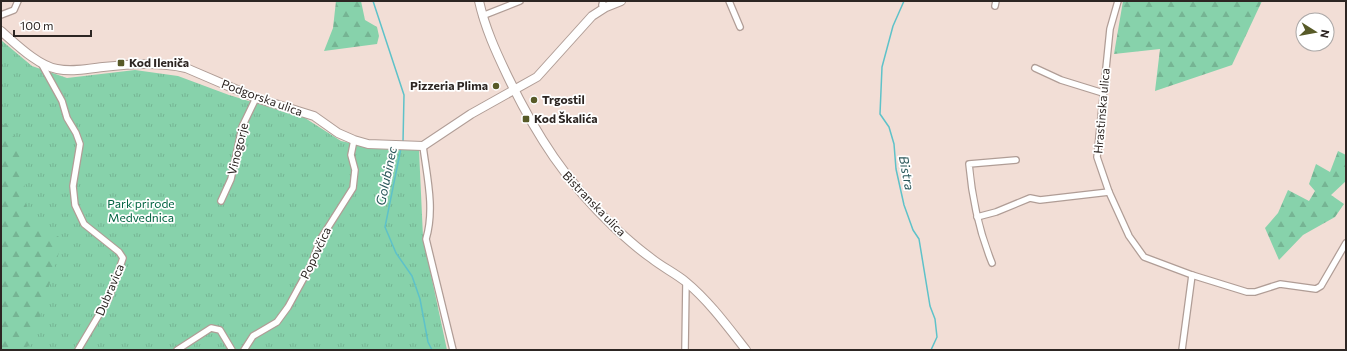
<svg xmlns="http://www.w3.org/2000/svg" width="1347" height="351" font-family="Commissioner,sans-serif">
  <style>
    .grass { fill: url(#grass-tufts) }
    .forest { fill: url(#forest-firs) }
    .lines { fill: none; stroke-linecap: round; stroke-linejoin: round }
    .stream { stroke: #5ec2c9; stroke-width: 1.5 }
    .street-casing { stroke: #b09d96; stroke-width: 8 }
    .secondary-casing { stroke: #b09d96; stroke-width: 10 }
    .street { stroke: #fff; stroke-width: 5.5 }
    .secondary { stroke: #fff; stroke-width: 8 }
    .poi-dot { fill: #575a27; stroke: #fff; stroke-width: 1.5 }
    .labels { text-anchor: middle; stroke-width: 3.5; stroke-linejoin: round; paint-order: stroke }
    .poi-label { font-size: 12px; font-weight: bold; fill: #2d2623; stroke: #fff; text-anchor: start }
    .street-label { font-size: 12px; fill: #2d2623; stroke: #fff }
    .park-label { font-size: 12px; fill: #006340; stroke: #fff }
    .water-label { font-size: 13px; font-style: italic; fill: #2b585b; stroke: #fff }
  </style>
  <defs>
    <pattern id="grass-tufts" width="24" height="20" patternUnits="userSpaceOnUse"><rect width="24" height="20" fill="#87d2ab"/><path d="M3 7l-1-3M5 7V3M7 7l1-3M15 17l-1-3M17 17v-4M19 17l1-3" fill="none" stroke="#75b493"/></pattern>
    <pattern id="forest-firs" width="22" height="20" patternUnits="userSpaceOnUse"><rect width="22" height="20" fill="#87d2ab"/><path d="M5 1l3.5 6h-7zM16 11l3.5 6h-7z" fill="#75b493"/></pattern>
  </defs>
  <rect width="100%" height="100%" fill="#f2ded6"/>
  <polygon class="grass" points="1,40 32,66 67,78 135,70 178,76 229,95 305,118 341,141 377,149 419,150 423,237 447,350 1,350"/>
  <g class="forest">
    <polygon points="336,1 361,1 365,20 377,27 379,36 377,44 324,51 333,28"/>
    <polygon points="1123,1 1262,1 1232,65 1155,91 1160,49 1114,54"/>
    <polygon points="7,122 21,152 28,221 63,239 32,343 23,350 1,350 1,127"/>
    <polygon points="1338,151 1346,155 1346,181 1331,195 1344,204 1335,217 1303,235 1279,260 1265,228 1278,213 1288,190 1309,201 1315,191 1309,184 1316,164 1330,172"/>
  </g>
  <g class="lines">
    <g class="stream">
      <polyline points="373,1 404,95 403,142"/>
      <polyline points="904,1 893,26 882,67 880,114 889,127 894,144 896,169 904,205 913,230 919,239 930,306 935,319 937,337 931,350"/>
      <polyline points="401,148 385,227 396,253 412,276 420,299 428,342 432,350"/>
    </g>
    <defs>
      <g id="street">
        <polyline points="603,1 602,5 606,7"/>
        <polyline points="729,1 740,27"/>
        <polyline points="1118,1 1110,29 1097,157 1109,192 1129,236 1144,257 1192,275 1247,292 1255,292 1280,284 1316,289 1321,286 1346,243"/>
        <polyline points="995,6 996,1"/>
        <polyline points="1,15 14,10 18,1"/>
        <polyline points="482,16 520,1"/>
        <polyline points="41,63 62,101 67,118 76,133 80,144 73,186 75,205 84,224 119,252 123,258 109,298 78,350"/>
        <polyline points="1035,68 1061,80 1103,93"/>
        <path d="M 423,146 C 427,177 435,209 426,239 L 453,350"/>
        <polyline points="221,201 231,179 242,127 256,98"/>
        <polyline points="977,217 996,212 1030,198 1040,200 1109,192"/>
        <path d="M 992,263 C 979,231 972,198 969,164 L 1016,160"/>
        <polyline points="177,350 211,328 220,330 232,350"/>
        <polyline points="244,350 253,336 277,322 288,307 311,265 320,240 353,188 355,170 351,155 354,140"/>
        <polyline points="685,350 686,282"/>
        <polyline points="1182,350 1192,275"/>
      </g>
      <g id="secondary">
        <path d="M 479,1 C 485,28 496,52 508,77 C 536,135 567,183 614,227 C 626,238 638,249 651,258 C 662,267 675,273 686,282 C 709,301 728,327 746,350"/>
        <path d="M 1,31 C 15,43 38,66 57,69 C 72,72 88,69 103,67 C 131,64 158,62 186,68 L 256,98 L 314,116 L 338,133 L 354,140 L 368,144 L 423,146 L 471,114 L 537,77 L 592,16 L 606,7 L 621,1"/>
      </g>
    </defs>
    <use href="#street" class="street-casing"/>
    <use href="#secondary" class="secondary-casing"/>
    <use href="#street" class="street"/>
    <use href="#secondary" class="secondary"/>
  </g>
  <g class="poi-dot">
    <rect x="117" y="59" width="8" height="8" rx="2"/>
    <circle cx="496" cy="86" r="4"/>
    <circle cx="534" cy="100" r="4"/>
    <rect x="522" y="115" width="8" height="8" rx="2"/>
  </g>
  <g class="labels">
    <g class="poi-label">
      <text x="129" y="67">Kod Ileniča</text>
      <text x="488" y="90" text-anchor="end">Pizzeria Plima</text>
      <text x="542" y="104">Trgostil</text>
      <text x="534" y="123">Kod Škalića</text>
    </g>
    <g class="street-label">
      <text transform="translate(262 98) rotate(20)" y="4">Podgorska ulica</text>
      <text transform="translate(1102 111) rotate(-85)" y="4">Hrastinska ulica</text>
      <text transform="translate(238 149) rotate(-76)" y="4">Vinogorje</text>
      <text transform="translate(594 204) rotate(46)" y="4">Bistranska ulica</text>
      <text transform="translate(316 253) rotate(-65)" y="4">Popovčica</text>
      <text transform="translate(110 290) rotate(-67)" y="4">Dubravica</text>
    </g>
    <g class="park-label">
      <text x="141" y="208">Park prirode<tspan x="141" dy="14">Medvednica</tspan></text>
    </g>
    <g class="water-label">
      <text transform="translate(907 173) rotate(79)" y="5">Bistra</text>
      <text transform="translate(386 176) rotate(-78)" y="5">Golubinec</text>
    </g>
  </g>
  <rect width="1347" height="351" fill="none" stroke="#2d2623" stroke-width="4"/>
  <g transform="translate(1315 32) rotate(101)"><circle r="19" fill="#ffffff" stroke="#aba8a7"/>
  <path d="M0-3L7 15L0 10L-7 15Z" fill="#575a27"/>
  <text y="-6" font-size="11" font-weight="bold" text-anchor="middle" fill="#2d2623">N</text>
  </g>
  <path d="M14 30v6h77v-6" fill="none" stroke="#2d2623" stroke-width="2"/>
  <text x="20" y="30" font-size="12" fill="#2d2623" stroke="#ffffff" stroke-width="3" paint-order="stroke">100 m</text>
</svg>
